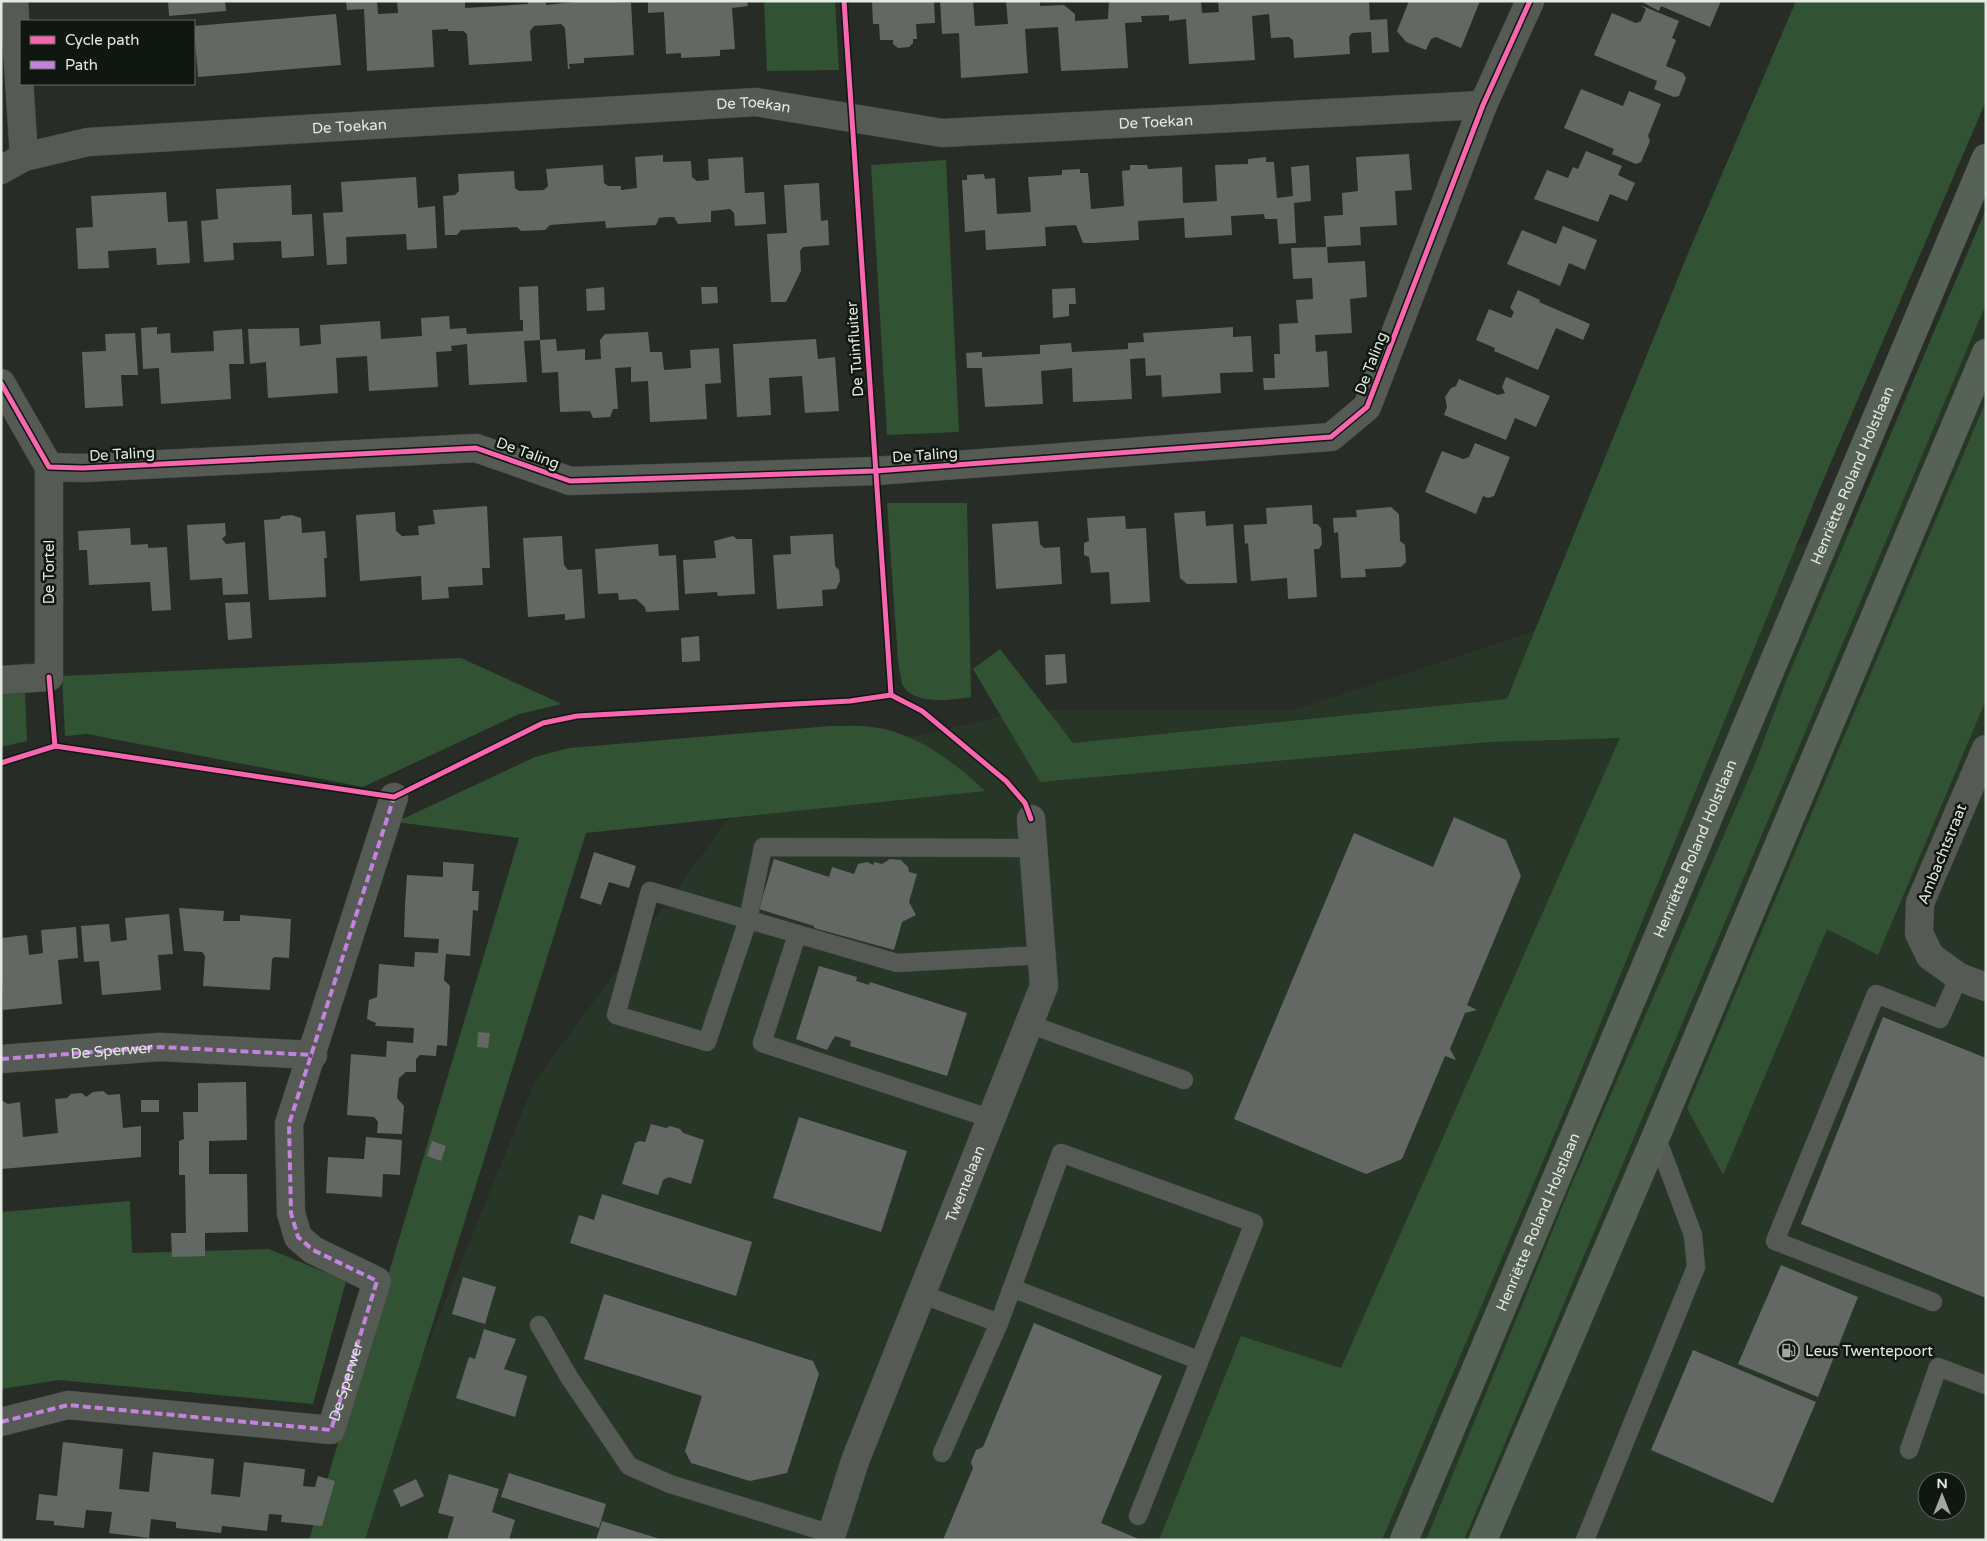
<svg xmlns="http://www.w3.org/2000/svg" width="1987" height="1541" font-family="'Varela Round',sans-serif">
  <style>
    .built { fill: #273627; fill-rule: evenodd }
    .green { fill: #315333 }
    .building { fill: #646864 }
    .lines { fill: none; stroke-linecap: round; stroke-linejoin: round }
    .lane-casing { stroke: #424742; stroke-width: 19 }
    .street-casing { stroke: #424742; stroke-width: 29 }
    .primary-casing { stroke: #424742; stroke-width: 29 }
    .lane { stroke: #555a55; stroke-width: 18 }
    .street { stroke: #555a55; stroke-width: 28 }
    .primary { stroke: #576257; stroke-width: 28 }
    .quiet { stroke: #c483df; stroke-width: 4; stroke-dasharray: 8 4; stroke-linecap: butt }
    .cycleway-casing { stroke: #101610; stroke-width: 8 }
    .cycleway { stroke: #f766af; stroke-width: 5 }
    .labels { text-anchor: middle; stroke-width: 5; stroke-linejoin: round; paint-order: stroke }
    .street-label { font-size: 15px; fill: #e3eae2; stroke: #101610 }
    .poi-label { font-size: 15px; fill: #e3eae2; stroke: #101610; text-anchor: start }
  </style>
  <rect width="100%" height="100%" fill="#272c27"/>
  <path class="built" d="M 1986,272 L 1986,1540 L 348,1540 L 535,1081 L 763,772 L 1028,710 L 1294,710 L 1862,524 ZM 1927,1481 L 1957,1481 L 1957,1511 L 1927,1511 Z"/>
  <g class="green">
    <polygon points="764,1 835,1 839,70 767,71"/>
    <polygon points="1796,1 1986,1 1986,101 1819,490 1569,1100 1382,1540 1159,1540 1241,1336 1341,1368 1620,738 1489,742 1040,782 973,669 1000,649 1073,743 1507,699 1689,251"/>
    <polygon points="946,160 959,432 887,435 871,165"/>
    <polygon points="1986,209 1986,304 1464,1540 1426,1540 1567,1195 1755,764 1786,681"/>
    <polygon points="1986,401 1986,700 1878,955 1827,929 1723,1175 1687,1108"/>
    <path d="M 887,503 L 967,503 L 971,697 C 952,700 911,706 902,683 C 900,675 899,667 898,659 Z"/>
    <polygon points="461,658 562,704 519,714 363,787 87,734 65,736 62,676"/>
    <polygon points="25,693 27,741 1,747 1,694"/>
    <path d="M 830,726 C 844,726 858,725 872,727 C 913,731 956,763 985,791 L 586,833 L 365,1540 L 309,1540 L 519,838 L 396,822 L 535,757 L 569,748 Z"/>
    <polygon points="130,1201 132,1253 269,1249 346,1281 313,1404 59,1380 1,1389 1,1212"/>
  </g>
  <g class="building">
    <polygon points="168,1 225,1 226,11 169,16"/>
    <polygon points="346,1 377,1 378,14 398,13 397,1 465,1 465,8 528,4 528,1 546,1 546,5 583,1 643,3 631,3 634,55 584,58 584,63 569,64 570,69 568,69 565,28 561,24 548,25 534,26 530,31 532,61 469,65 467,34 463,31 448,31 448,29 432,30 434,67 367,71 364,9 347,10"/>
    <polygon points="648,1 747,1 748,6 732,8 735,49 720,50 720,56 681,58 681,53 666,54 664,12 648,13"/>
    <polygon points="872,1 934,1 935,23 916,24 917,39 913,39 913,43 909,47 898,48 893,44 893,40 880,40 879,24 873,24"/>
    <polygon points="940,1 973,1 975,26 1008,24 1006,1 1040,1 1040,6 1064,5 1075,14 1075,21 1108,19 1109,1 1201,1 1202,13 1219,12 1218,1 1369,1 1370,20 1387,19 1389,52 1372,53 1371,32 1352,33 1349,37 1350,54 1294,58 1293,40 1289,37 1271,38 1269,14 1252,16 1255,60 1189,64 1186,19 1169,21 1169,15 1141,16 1142,22 1125,23 1128,68 1061,71 1058,27 1025,29 1028,73 961,78 959,33 942,34"/>
    <polygon points="1409,1 1480,1 1461,48 1436,37 1431,39 1426,50 1406,42 1397,31"/>
    <polygon points="1640,1 1721,1 1710,27 1661,6 1659,11"/>
    <polygon points="1640,5 1679,21 1672,38 1676,40 1666,66 1683,73 1686,78 1679,96 1674,97 1654,89 1657,81 1594,55 1612,13 1636,23 1641,21 1646,9"/>
    <polygon points="336,14 341,65 198,77 194,26"/>
    <polygon points="1581,89 1623,106 1629,91 1661,104 1648,136 1650,141 1641,162 1636,164 1612,154 1614,149 1564,128"/>
    <polygon points="1586,151 1622,166 1618,175 1635,183 1627,201 1610,194 1598,222 1534,199 1547,170 1568,178 1573,167 1578,169"/>
    <polygon points="1409,154 1412,190 1395,191 1397,225 1360,227 1361,245 1327,247 1328,263 1365,261 1367,297 1350,299 1352,333 1315,335 1316,352 1327,351 1329,387 1264,390 1263,378 1275,378 1274,354 1280,354 1279,324 1298,323 1296,300 1313,299 1312,278 1293,279 1291,248 1326,247 1324,216 1343,215 1342,193 1358,191 1356,157"/>
    <polygon points="663,155 663,162 691,161 692,177 697,181 709,180 708,159 743,157 745,193 764,192 766,224 735,226 734,213 730,209 711,211 711,222 678,224 674,217 667,217 659,218 656,225 606,228 605,221 550,225 545,230 521,231 517,227 461,230 457,235 445,235 443,196 455,195 459,191 458,174 514,171 515,188 519,191 544,190 548,186 546,169 603,165 604,183 608,186 621,186 621,190 637,188 635,157"/>
    <polygon points="1266,157 1266,162 1274,162 1277,198 1293,196 1291,167 1309,165 1311,201 1294,203 1296,243 1279,244 1277,219 1265,219 1264,214 1231,216 1232,235 1185,238 1184,218 1138,221 1139,240 1092,243 1083,243 1076,225 1045,227 1046,246 986,250 985,230 965,232 962,180 967,180 967,175 984,174 985,179 995,178 997,214 1031,212 1028,177 1062,175 1062,170 1080,169 1080,173 1088,173 1091,209 1124,206 1122,171 1130,170 1130,165 1147,165 1148,169 1182,167 1183,203 1217,201 1215,165 1248,164 1248,159"/>
    <polygon points="416,177 418,208 435,206 437,248 407,250 406,234 346,237 347,264 327,265 323,213 343,212 341,182"/>
    <polygon points="819,183 821,221 828,220 829,245 803,247 800,251 801,271 786,302 771,302 767,234 787,233 784,185"/>
    <polygon points="291,185 292,215 312,214 314,256 282,258 281,241 233,243 234,260 204,262 201,221 218,219 216,189"/>
    <polygon points="166,192 168,222 187,221 190,263 157,265 156,248 108,251 109,268 78,269 76,228 93,227 91,196"/>
    <polygon points="1563,226 1597,240 1585,270 1569,263 1560,286 1507,264 1522,230 1556,244"/>
    <polygon points="538,286 540,340 556,339 557,351 585,349 585,360 601,359 600,340 605,334 648,332 650,352 662,352 664,370 691,368 690,350 719,348 721,383 705,384 707,419 650,422 648,381 631,382 631,367 615,368 618,409 613,409 610,417 593,418 590,411 560,412 558,372 542,373 540,340 524,341 527,382 469,385 467,344 451,346 452,351 436,352 438,387 369,391 367,356 336,358 338,393 268,398 266,362 250,364 248,329 299,328 300,346 321,344 320,325 380,321 381,339 422,336 421,318 449,316 450,329 466,328 467,334 523,331 523,320 520,320 519,287"/>
    <polygon points="604,287 605,310 587,311 586,289"/>
    <polygon points="701,287 717,287 718,303 702,304"/>
    <polygon points="1075,288 1076,304 1069,304 1069,316 1053,318 1052,289"/>
    <polygon points="1518,290 1540,300 1539,302 1590,324 1583,340 1556,328 1538,370 1494,351 1495,348 1476,340 1489,309 1511,318 1514,312 1510,308"/>
    <polygon points="157,327 157,334 170,333 171,353 214,351 213,331 242,329 244,364 229,364 231,399 161,404 159,368 143,369 141,328"/>
    <polygon points="1233,327 1233,337 1251,336 1253,372 1220,373 1221,393 1162,397 1161,375 1146,376 1145,358 1130,359 1132,399 1073,402 1072,368 1041,371 1043,404 985,407 982,368 967,368 966,353 982,352 982,357 1040,354 1040,345 1071,343 1072,352 1128,349 1128,343 1144,342 1143,333"/>
    <polygon points="135,333 138,375 121,375 123,406 85,408 82,352 106,351 105,334"/>
    <polygon points="816,339 818,359 835,357 839,411 805,413 802,376 769,378 771,415 737,417 733,344"/>
    <polygon points="1506,377 1550,396 1536,427 1515,418 1506,440 1444,415 1447,407 1445,397 1451,388 1456,386 1459,379 1498,395 1505,393 1502,387"/>
    <polygon points="1475,443 1510,457 1494,496 1488,498 1483,496 1476,514 1425,492 1442,451 1463,459 1469,457"/>
    <polygon points="1312,505 1313,524 1317,524 1321,528 1322,544 1319,549 1314,549 1317,597 1288,599 1287,578 1251,581 1248,543 1245,544 1244,525 1267,524 1266,508"/>
    <polygon points="487,506 490,568 482,568 483,585 448,587 449,598 422,600 421,576 360,581 356,515 395,512 396,531 402,536 419,535 418,526 435,524 433,510"/>
    <polygon points="1391,507 1399,514 1400,541 1405,545 1406,562 1401,567 1365,569 1366,577 1341,578 1338,532 1334,533 1333,518 1357,517 1356,510"/>
    <polygon points="1205,511 1206,526 1233,524 1237,583 1187,584 1180,578 1174,513"/>
    <polygon points="292,515 301,518 302,533 325,531 327,558 324,558 326,597 269,600 264,520 279,519 282,516"/>
    <polygon points="1125,516 1126,529 1146,528 1150,602 1111,604 1109,572 1091,573 1089,557 1084,555 1084,543 1089,541 1087,518"/>
    <polygon points="1038,521 1040,544 1044,548 1060,547 1062,584 996,589 992,524"/>
    <polygon points="225,523 226,535 222,539 226,544 245,542 248,594 223,595 222,578 190,580 187,525"/>
    <polygon points="130,528 131,545 148,544 148,548 167,547 171,610 152,611 150,582 89,585 87,550 79,550 78,531"/>
    <polygon points="833,534 835,566 839,570 840,581 836,589 822,590 823,606 777,609 773,555 791,554 790,536"/>
    <polygon points="562,536 564,565 568,570 582,569 585,618 565,620 565,614 528,617 523,538"/>
    <polygon points="733,536 737,539 752,539 755,594 718,596 717,592 685,594 683,560 716,558 714,541"/>
    <polygon points="658,544 659,556 676,555 679,610 646,612 645,607 636,599 619,600 618,593 598,594 595,549"/>
    <polygon points="250,602 252,638 228,640 225,603"/>
    <polygon points="699,636 700,661 682,662 681,638"/>
    <polygon points="1065,654 1067,683 1046,685 1045,655"/>
    <polygon points="1454,817 1506,840 1521,876 1467,1005 1477,1010 1465,1013 1450,1049 1456,1060 1445,1056 1402,1159 1366,1174 1234,1119 1354,833 1433,867"/>
    <polygon points="594,852 636,866 629,888 609,882 601,905 580,898"/>
    <polygon points="774,859 829,877 832,867 854,874 858,864 867,862 874,865 874,862 882,864 890,859 901,860 908,867 909,872 917,874 909,902 916,915 902,922 894,950 814,928 814,926 759,909"/>
    <polygon points="443,862 474,864 472,891 479,891 478,911 473,910 470,956 446,954 444,980 450,986 447,1046 437,1045 436,1056 420,1055 416,1059 416,1072 406,1072 399,1078 397,1098 404,1106 402,1134 377,1133 378,1122 374,1117 347,1115 351,1054 386,1057 387,1041 413,1043 414,1028 375,1026 376,1023 367,1019 369,1000 377,997 379,964 414,967 415,952 438,953 439,939 404,937 405,905 407,875 443,877"/>
    <polygon points="179,908 224,911 223,921 240,921 240,915 291,919 289,958 275,957 272,959 270,990 203,986 205,956 202,952 184,951"/>
    <polygon points="169,914 173,954 158,955 161,990 102,995 99,961 84,962 81,926 109,924 111,942 127,940 125,918"/>
    <polygon points="76,927 78,958 58,960 62,1004 3,1010 1,938 27,935 29,955 43,953 41,930"/>
    <polygon points="819,966 857,977 856,981 869,985 870,982 967,1013 947,1076 850,1046 851,1041 835,1036 827,1050 796,1039"/>
    <polygon points="1883,1017 1986,1058 1986,1298 1801,1224"/>
    <polygon points="478,1032 490,1033 488,1048 477,1047"/>
    <polygon points="246,1082 247,1140 209,1141 209,1174 247,1174 248,1232 205,1233 205,1256 172,1257 171,1233 186,1233 185,1175 179,1175 179,1141 184,1139 183,1112 198,1112 198,1083"/>
    <polygon points="103,1091 108,1095 120,1094 123,1128 141,1126 141,1157 1,1169 1,1100 8,1104 20,1102 23,1137 58,1133 55,1099 67,1098 71,1094 82,1093 86,1097 93,1092"/>
    <rect x="141" y="1100" width="18" height="12"/>
    <polygon points="799,1117 907,1151 881,1232 773,1198"/>
    <polygon points="651,1124 666,1128 670,1126 680,1129 683,1133 704,1140 691,1184 669,1177 663,1180 658,1195 622,1184 635,1143 640,1141 645,1142"/>
    <polygon points="366,1137 402,1140 400,1175 383,1174 382,1197 326,1193 328,1157 364,1159"/>
    <polygon points="432,1141 446,1146 441,1161 427,1156"/>
    <polygon points="602,1194 752,1242 736,1296 570,1243 579,1215 594,1220"/>
    <polygon points="1781,1265 1858,1297 1818,1397 1738,1364"/>
    <polygon points="463,1277 496,1287 485,1324 452,1314"/>
    <polygon points="604,1294 813,1361 819,1374 787,1473 750,1481 691,1463 685,1451 702,1396 584,1359"/>
    <polygon points="1034,1323 1162,1376 1101,1523 1141,1540 943,1540 973,1468 971,1462 976,1450 983,1447"/>
    <polygon points="484,1329 516,1339 504,1369 527,1376 515,1417 456,1398 469,1357 475,1359"/>
    <polygon points="1693,1350 1816,1402 1773,1503 1651,1450"/>
    <polygon points="63,1442 123,1449 119,1489 149,1492 153,1452 214,1459 211,1494 240,1497 244,1462 305,1469 303,1486 315,1487 318,1476 335,1481 322,1526 281,1522 282,1515 269,1514 267,1531 222,1526 221,1533 176,1528 176,1522 151,1519 149,1538 109,1533 112,1512 86,1510 84,1528 54,1525 54,1521 36,1520 39,1494 57,1496"/>
    <polygon points="509,1473 606,1504 599,1528 501,1497"/>
    <polygon points="449,1474 499,1489 492,1512 515,1520 509,1540 447,1540 454,1517 438,1513"/>
    <polygon points="416,1479 424,1496 401,1507 393,1490"/>
    <polygon points="602,1521 660,1539 660,1540 596,1540"/>
  </g>
  <g class="lines">
    <defs>
      <g id="lane">
        <polyline points="1034,848 763,847 748,920 707,1042 616,1015 650,891 897,963 1042,955"/>
        <polyline points="797,935 762,1043 992,1119"/>
        <polyline points="1029,1024 1184,1080"/>
        <polyline points="1012,1288 1061,1153 1254,1223 1138,1516"/>
        <polyline points="921,1294 999,1323"/>
        <polyline points="1933,1302 1775,1241 1876,994 1940,1019 1959,977"/>
        <polyline points="539,1325 569,1377 629,1466 670,1484 832,1534"/>
        <polyline points="1909,1450 1938,1367 1986,1385"/>
        <polyline points="942,1453 999,1323 1012,1288 1198,1360"/>
        <polyline points="1585,1540 1696,1267 1693,1235 1656,1136"/>
      </g>
      <g id="street">
        <polyline points="14,1 24,157"/>
        <path id="s1" d="M 1,170 L 24,157 L 88,142 L 756,102 L 942,133 L 1483,105"/>
        <polyline points="1,383 49,467 83,468 476,448 570,481 875,471 1331,437 1367,407 1483,105 1530,1"/>
        <polyline points="1,680 49,677 49,467"/>
        <polyline points="1986,749 1920,903 1919,933 1930,956 1959,977 1986,987"/>
        <polyline points="1,1059 160,1047 313,1055"/>
        <polyline points="1,1422 68,1405 331,1430 377,1281 313,1250 298,1237 291,1213 289,1124 394,797"/>
        <path id="s2" d="M 830,1540 L 855,1461 L 1044,986 L 1031,819"/>
      </g>
      <g id="primary">
        <path id="s3" d="M 1404,1540 L 1986,158"/>
        <polyline points="1483,1540 1656,1136 1986,353"/>
      </g>
    </defs>
    <use href="#lane" class="lane-casing"/>
    <use href="#street" class="street-casing"/>
    <use href="#primary" class="primary-casing"/>
    <use href="#lane" class="lane"/>
    <use href="#street" class="street"/>
    <use href="#primary" class="primary"/>
    <g class="quiet">
      <path id="s4" d="M 1,1059 L 160,1047 L 313,1055"/>
      <path id="s5" d="M 1,1422 L 68,1405 L 331,1430 L 377,1281 L 313,1250 L 298,1237 L 291,1213 L 289,1124 L 394,797"/>
    </g>
    <defs>
      <g id="cycleway">
        <polyline points="844,1 891,695"/>
        <polyline points="1,383 49,467 83,468 476,448 570,481 875,471 1331,437 1367,407 1483,105 1530,1"/>
        <polyline points="49,677 55,746"/>
        <polyline points="1,763 55,746 394,797 543,723 577,716 850,701 891,695 922,711 1006,781 1025,803 1031,819"/>
      </g>
    </defs>
    <use href="#cycleway" class="cycleway-casing"/>
    <use href="#cycleway" class="cycleway"/>
  </g>
  <defs>
    <symbol id="fuel-ring" viewBox="-11 -11 22 22"><circle r="9.5" fill="#101610" stroke="#a1a8a1" stroke-width="1.5"/><path d="M-5.5-6h7V0h2V4h1.3V-2.5L3-4.5l.8-.8L6-3V5H2.5V1h-1V6h-7ZM-4.2-4.7v3.2H.2V-4.7Z" fill="#a1a8a1"/></symbol>
  </defs>
  <g fill-rule="evenodd">
    <use href="#fuel-ring" x="1776" y="1338" width="25" height="25"/>
  </g>
  <g class="labels">
    <g class="street-label">
      <text dy="5" stroke="none"><textPath href="#s1" startOffset="759">De Toekan</textPath></text>
      <text dy="5" stroke="none"><textPath href="#s1" startOffset="1164">De Toekan</textPath></text>
      <text dy="5" stroke="none"><textPath href="#s1" startOffset="354">De Toekan</textPath></text>
      <text transform="translate(855 349) rotate(-94)" y="5">De Tuinfluiter</text>
      <text transform="translate(1371 363) rotate(-69)" y="5">De Taling</text>
      <text transform="translate(528 453) rotate(20)" y="5">De Taling</text>
      <text transform="translate(122 454) rotate(-3)" y="5">De Taling</text>
      <text transform="translate(925 455) rotate(-4)" y="5">De Taling</text>
      <text dy="5" stroke="none"><textPath href="#s3" startOffset="1155">Henriëtte Roland Holstlaan</textPath></text>
      <text transform="translate(49 572) rotate(-90)" y="5">De Tortel</text>
      <text dy="5" stroke="none"><textPath href="#s3" startOffset="750">Henriëtte Roland Holstlaan</textPath></text>
      <text transform="translate(1942 854) rotate(-68)" y="5">Ambachtstraat</text>
      <text dy="5" stroke="none"><textPath href="#s4" startOffset="111">De Sperwer</textPath></text>
      <text dy="5" stroke="none"><textPath href="#s2" startOffset="381">Twentelaan</textPath></text>
      <text dy="5" stroke="none"><textPath href="#s3" startOffset="345">Henriëtte Roland Holstlaan</textPath></text>
      <text dy="5" stroke="none"><textPath href="#s5" startOffset="384">De Sperwer</textPath></text>
    </g>
    <g class="poi-label">
      <text x="1805" y="1356">Leus Twentepoort</text>
    </g>
  </g>
  <rect width="1987" height="1541" fill="none" stroke="#e3eae2" stroke-width="5"/>
  <rect x="20" y="20" width="175" height="65" fill="#101610" stroke="#646b64"/>
  <rect x="30" y="36" width="25" height="8" fill="#f766af" stroke="#646b64"/>
  <text x="65" y="45" font-size="15" fill="#e3eae2">Cycle path</text>
  <rect x="30" y="61" width="25" height="8" fill="#c483df" stroke="#646b64"/>
  <text x="65" y="70" font-size="15" fill="#e3eae2">Path</text>
  <g transform="translate(1942 1496)"><circle r="24" fill="#101610" stroke="#646b64"/>
  <path d="M0-4L9 19L0 12L-9 19Z" fill="#a1a8a1"/>
  <text y="-8" font-size="14" font-weight="bold" text-anchor="middle" fill="#e3eae2">N</text>
  </g>
</svg>
